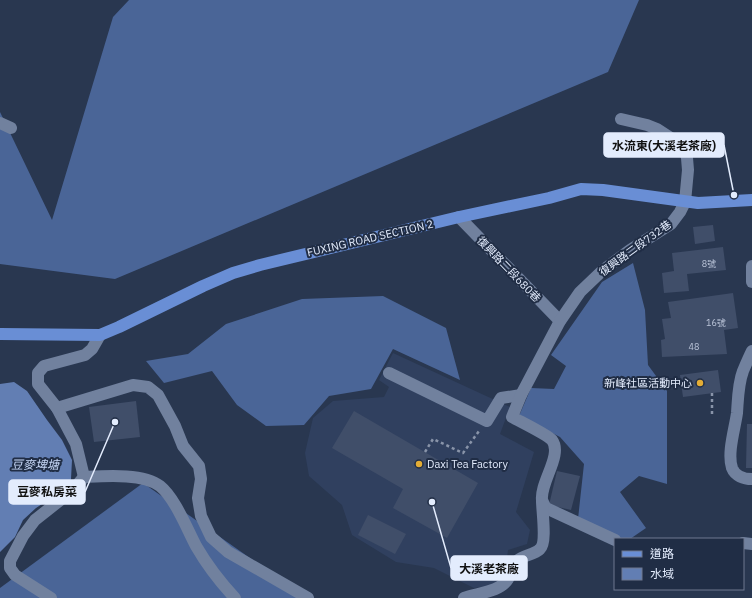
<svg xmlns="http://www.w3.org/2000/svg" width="752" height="598" font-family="'IBM Plex Sans','Noto Sans TC',sans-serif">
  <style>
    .built { fill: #30405f }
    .forest { fill: #4a6597 }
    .water { fill: #627eb3 }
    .building { fill: #404e69 }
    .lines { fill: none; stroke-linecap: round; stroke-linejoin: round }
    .path { stroke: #8994a9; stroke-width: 2.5; stroke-dasharray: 3 3; stroke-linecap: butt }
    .minor { stroke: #71819e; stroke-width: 12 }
    .major { stroke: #698ed5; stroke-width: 12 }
    .poi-dot { fill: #e4ad35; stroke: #202d45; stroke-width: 1.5 }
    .labels { text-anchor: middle; stroke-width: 4; stroke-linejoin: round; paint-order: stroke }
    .number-label { font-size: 9px; fill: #bac4d8 }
    .street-label { font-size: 11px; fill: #e3ecfd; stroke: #202d45 }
    .poi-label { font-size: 11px; fill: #e3ecfd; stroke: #202d45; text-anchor: end }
    .water-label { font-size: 12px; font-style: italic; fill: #c6d7f6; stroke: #202d45 }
    .leader { fill: none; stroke: #e3ecfd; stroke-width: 1.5 }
    .callout-dot { fill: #e3ecfd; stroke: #202d45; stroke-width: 1.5 }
    .callout { fill: #e3ecfd; stroke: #e3ecfd; stroke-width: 1.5 }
    .callout-label { font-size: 12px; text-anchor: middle; font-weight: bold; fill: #111 }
  </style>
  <rect width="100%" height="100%" fill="#293750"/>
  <polygon class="built" points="393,353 510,407 500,434 534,452 516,512 530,530 527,544 508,550 504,584 474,588 434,568 396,562 352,535 342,505 309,476 305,453 313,418 333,401 384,397 389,387 379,380"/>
  <g class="forest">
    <polygon points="129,0 639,0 608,72 115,279 0,264 0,112 52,220 113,17"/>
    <polygon points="633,263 645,310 648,365 667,391 667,484 639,476 620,492 646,528 630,539 621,539 578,519 584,464 560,437 519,416 531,388 554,389 566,366 551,355 602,282"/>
    <polygon points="383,296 446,328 460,380 393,349 371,389 329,396 304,425 266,426 237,405 212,371 164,383 146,361 188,354 226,324 302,299"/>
    <polygon points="143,483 307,598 0,598 0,588"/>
  </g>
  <polygon class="water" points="14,382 27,391 47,420 62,440 72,460 71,479 65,489 36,508 23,520 15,537 0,552 0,384"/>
  <g class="building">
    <polygon points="713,225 715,241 695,244 693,227"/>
    <polygon points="723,247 726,270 687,274 689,291 664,293 662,273 674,271 672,253"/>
    <polygon points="733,293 738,328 724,330 727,354 662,357 661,340 665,339 662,319 671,318 668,302"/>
    <polygon points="718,370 721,392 683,397 680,375"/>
    <polygon points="136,401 140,437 94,442 89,407"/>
    <polygon points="354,411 478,483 447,538 393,508 403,489 332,448"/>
    <polygon points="747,424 752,424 752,468 746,468"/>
    <polygon points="557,471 580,476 571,510 549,505"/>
    <polygon points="368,515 406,534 395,554 358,535"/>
  </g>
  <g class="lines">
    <g class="path">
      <polyline points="712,393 712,414"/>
      <polyline points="425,452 433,439 463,453 479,431"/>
    </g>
    <g class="minor">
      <polyline points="0,123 11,128"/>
      <polyline points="459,217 560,321"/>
      <polyline points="752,266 752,282"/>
      <path d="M 752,351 C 749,357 746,364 743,371 C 738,384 738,399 737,413 C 735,428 727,453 732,468 C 735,476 744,479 752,479"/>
      <polyline points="389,373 487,421 501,398 521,395"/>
      <polyline points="57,408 133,385 148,387 158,395 175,426 183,446 199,466 201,479 198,498 201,516 211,537 228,552 308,598"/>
      <polyline points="84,477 76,444 57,408 38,384 38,373 44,366 85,355 92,349 100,335"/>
      <path d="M 615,540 L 546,508 C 544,505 543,502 542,500 C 540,482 563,455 552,440 C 546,434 521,422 512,417 L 521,395 L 560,321 L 580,292 L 602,271 L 630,250 L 671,224 L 680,212 L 685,202 L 688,170 L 687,158 L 685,150 L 680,144 L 657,129 L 647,125 L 621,119"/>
      <polyline points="743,543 752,544"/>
      <path d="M 51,598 L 15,575 L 10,568 L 10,561 L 23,536 L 35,520 L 73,490 L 84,477 C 105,476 143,473 160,486 C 175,498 187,529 196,546 C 207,565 220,582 235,598"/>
      <path d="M 464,598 C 478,593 500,592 508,579 C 512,573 512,566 518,560 C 524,555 534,555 540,549 C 547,543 542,511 542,501"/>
    </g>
    <polyline class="major" points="0,334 100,335 119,327 203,286 233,273 260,265 459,217 549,198 581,189 603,190 698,203 752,200"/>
  </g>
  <g class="poi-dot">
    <circle cx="700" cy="383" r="4"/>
    <circle cx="419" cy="464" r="4"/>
  </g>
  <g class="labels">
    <g class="number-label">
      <text x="709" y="267">8號</text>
      <text x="716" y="326">16號</text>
      <text x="694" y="350">48</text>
    </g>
    <g class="street-label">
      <text transform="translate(370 238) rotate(-13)" y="4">FUXING ROAD SECTION 2</text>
      <text transform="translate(635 248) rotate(-36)" y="4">復興路二段732巷</text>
      <text transform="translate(509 269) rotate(46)" y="4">復興路二段680巷</text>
    </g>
    <g class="poi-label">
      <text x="692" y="387">新峰社區活動中心</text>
      <text x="427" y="468" text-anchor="start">Daxi Tea Factory</text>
    </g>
    <g class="water-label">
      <text x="35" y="469">豆麥埤塘</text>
    </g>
  </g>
  <path class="leader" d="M734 195L724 145M115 422L85 492M432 502L451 568"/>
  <g class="callout-dot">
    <circle cx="734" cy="195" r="4"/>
    <circle cx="115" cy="422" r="4"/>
    <circle cx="432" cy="502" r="4"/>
  </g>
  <g class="callout">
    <rect x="604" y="133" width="120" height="24" rx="4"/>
    <rect x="9" y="480" width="76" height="24" rx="4"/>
    <rect x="451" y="556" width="76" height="24" rx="4"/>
  </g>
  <g class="callout-label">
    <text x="664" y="150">水流東(大溪老茶廠)</text>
    <text x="47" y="496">豆麥私房菜</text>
    <text x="489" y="573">大溪老茶廠</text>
  </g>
  <rect x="614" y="538" width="130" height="52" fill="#202d45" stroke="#6e798f"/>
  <rect x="622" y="551" width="20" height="6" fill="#698ed5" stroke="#6e798f"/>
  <text x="650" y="558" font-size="12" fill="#e3ecfd">道路</text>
  <rect x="622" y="568" width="20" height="12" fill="#627eb3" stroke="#6e798f"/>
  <text x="650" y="578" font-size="12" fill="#e3ecfd">水域</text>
</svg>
